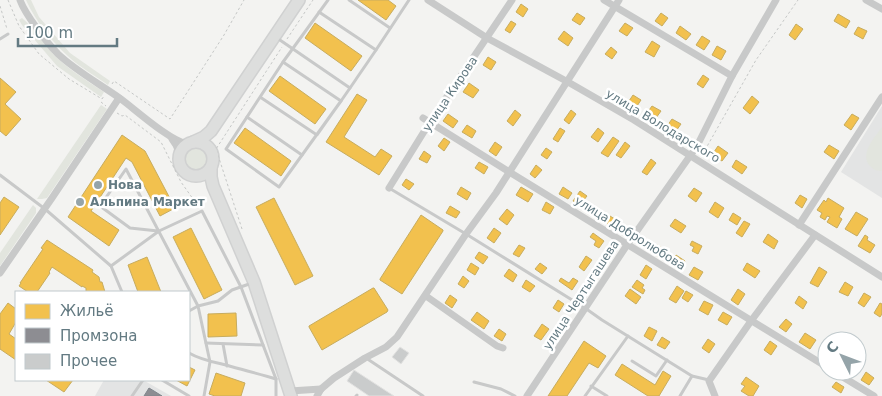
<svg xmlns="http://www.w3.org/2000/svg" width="882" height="396" font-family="'DejaVu Sans',sans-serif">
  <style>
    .built { fill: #e3e4e4 }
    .green { fill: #e2e5de }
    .homes { fill: #f2c14e; stroke: #c7ac5e }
    .industry { fill: #8d8d92; stroke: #80878d }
    .building { fill: #cacccc; stroke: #e2e2e1 }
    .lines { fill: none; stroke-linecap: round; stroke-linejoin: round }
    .primary-casing { stroke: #d0d1d1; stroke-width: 14 }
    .path { stroke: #c5c7c6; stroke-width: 1; stroke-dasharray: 2.5 2.5; stroke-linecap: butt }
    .lane { stroke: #c8c9c9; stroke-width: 3 }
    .street { stroke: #c8c9c9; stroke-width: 7 }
    .primary { stroke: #dddedd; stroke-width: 11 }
    .poi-dot { fill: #95a4a9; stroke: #fff; stroke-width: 2 }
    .labels { text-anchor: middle; stroke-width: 5; stroke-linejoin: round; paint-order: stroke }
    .street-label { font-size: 12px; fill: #637a82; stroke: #fff }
    .poi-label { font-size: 12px; font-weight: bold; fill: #637a82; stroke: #fff; text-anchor: start }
  </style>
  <rect width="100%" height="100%" fill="#f3f3f1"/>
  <g class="built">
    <polygon points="882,106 882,198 841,172"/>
    <polygon points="104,380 143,380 171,396 95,396"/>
  </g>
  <g class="green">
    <path d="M 26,0 L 31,0 L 39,17 L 70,53 L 110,81 L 108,85 C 96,76 81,68 70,58 C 52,42 36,22 26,0 Z"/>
    <path d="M 22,18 C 35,29 43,42 53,54 C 68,69 87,81 104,92 L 101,97 L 57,66 L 22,25 L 19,20 Z"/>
    <polygon points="101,105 107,109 47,198 42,199 37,199"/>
    <path d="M 882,127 L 882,171 C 877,171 874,170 871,167 C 858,155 875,137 882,127 Z"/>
    <circle cx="196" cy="159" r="15"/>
    <polygon points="33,205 36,208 36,213 34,216 0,266 0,253"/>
  </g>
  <g class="homes">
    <polygon points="358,0 388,0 396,6 386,20"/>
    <polygon points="521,4 528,9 523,17 516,12"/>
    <polygon points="577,13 585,18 580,25 572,20"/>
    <polygon points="661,13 668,18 662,26 655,21"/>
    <polygon points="838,14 850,21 846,28 834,21"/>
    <polygon points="511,21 516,24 510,33 505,30"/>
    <polygon points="315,23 362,56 351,71 305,38"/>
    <polygon points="625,23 633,28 627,36 619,31"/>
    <polygon points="796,24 803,29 795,40 789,35"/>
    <polygon points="680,26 691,34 686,40 676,33"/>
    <polygon points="858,27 867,31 863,39 854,34"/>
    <polygon points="564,31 573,38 568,46 558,39"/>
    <polygon points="702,36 710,41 704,50 696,45"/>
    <polygon points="652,41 660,46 654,57 645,52"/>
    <polygon points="717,46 726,51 721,60 712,55"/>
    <polygon points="611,47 617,52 612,59 605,54"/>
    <polygon points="488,57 496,62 491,70 483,65"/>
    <polygon points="703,75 709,79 703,88 697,84"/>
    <polygon points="280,76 326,109 315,124 269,91"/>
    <polygon points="0,78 16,92 5,104 21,119 6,136 0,131"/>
    <polygon points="469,83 479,90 473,98 463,92"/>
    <polygon points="357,94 367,100 344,137 375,157 381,149 392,156 379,175 326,142"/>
    <polygon points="633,95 641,100 637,106 629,101"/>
    <polygon points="752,96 759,102 750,114 743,108"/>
    <polygon points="652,106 661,111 656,118 647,113"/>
    <polygon points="515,110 521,115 513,126 507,121"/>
    <polygon points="571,110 576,114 569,124 564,120"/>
    <polygon points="448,114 458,121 453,128 443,121"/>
    <polygon points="852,114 859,118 851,130 844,125"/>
    <polygon points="672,119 681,124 676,131 667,126"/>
    <polygon points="467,125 476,131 472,138 462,132"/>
    <polygon points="245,128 291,161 281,176 234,143"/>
    <polygon points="560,128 565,131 558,142 553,139"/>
    <polygon points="598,128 604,133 598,142 591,137"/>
    <polygon points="122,135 145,151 175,208 160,216 132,162 126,158 91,211 119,230 109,246 68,217"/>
    <polygon points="613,137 619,141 608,157 601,153"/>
    <polygon points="444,138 450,142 444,151 438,146"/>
    <polygon points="495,142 502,147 496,156 489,151"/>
    <polygon points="625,142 630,146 621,158 616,155"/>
    <polygon points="829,145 839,151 834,159 824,152"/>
    <polygon points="718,146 728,153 722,161 712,155"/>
    <polygon points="546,148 552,152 547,159 541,155"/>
    <polygon points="424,151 431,156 427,163 419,159"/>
    <polygon points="651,159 656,163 647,175 642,172"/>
    <polygon points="736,160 747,167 742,174 732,167"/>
    <polygon points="479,162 488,167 484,174 475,168"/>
    <polygon points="536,165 542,170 535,178 530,174"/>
    <polygon points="406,179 414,184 409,190 402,185"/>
    <polygon points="461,187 471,193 467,200 457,194"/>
    <polygon points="521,187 533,194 528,202 516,195"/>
    <polygon points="563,187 572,193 568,199 559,194"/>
    <polygon points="694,188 702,193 696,202 688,196"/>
    <polygon points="580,191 587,196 579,206 573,201"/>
    <polygon points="800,195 807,199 802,208 795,203"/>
    <polygon points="4,197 19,207 0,235 0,203"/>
    <polygon points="274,198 313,276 295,285 256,207"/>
    <polygon points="828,198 844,208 839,217 842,219 837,228 827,222 830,217 827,216 825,220 820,217 822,213 817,210 824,200 826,202"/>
    <polygon points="546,202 554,207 550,214 542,210"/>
    <polygon points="715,202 724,208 718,218 709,212"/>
    <polygon points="450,206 460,212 456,218 446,213"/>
    <polygon points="507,209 514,215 507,225 499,219"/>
    <polygon points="856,212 868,219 857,236 845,229"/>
    <polygon points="733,213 741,218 737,225 729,220"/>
    <polygon points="421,215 443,230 443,231 402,294 380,280 380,279"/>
    <polygon points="610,216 618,221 614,228 606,223"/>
    <polygon points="675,219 686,226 681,233 670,226"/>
    <polygon points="744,221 750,224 742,237 736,233"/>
    <polygon points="191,228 222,290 204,299 173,237"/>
    <polygon points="494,228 501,233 494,243 487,238"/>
    <polygon points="593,233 604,241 599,248 594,245 596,241 590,237"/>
    <polygon points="768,234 778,241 774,249 763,242"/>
    <polygon points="865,235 868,237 867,240 875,245 870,253 858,246"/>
    <polygon points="47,240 93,270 92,272 99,277 100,282 102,282 105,292 86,292 86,288 82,286 82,287 52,267 49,272 50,273 37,292 28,292 19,286 21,283 20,283 43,249 41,248"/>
    <polygon points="692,241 702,246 698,254 692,251 694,247 690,245"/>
    <polygon points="519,245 525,248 519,257 513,254"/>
    <polygon points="657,245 664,249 659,257 652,252"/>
    <polygon points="479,252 488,257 483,264 475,258"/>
    <polygon points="676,255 685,261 680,269 671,263"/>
    <polygon points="586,256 592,260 584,271 579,267"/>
    <polygon points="147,257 161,292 138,292 128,265"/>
    <polygon points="471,263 479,268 475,275 467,270"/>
    <polygon points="540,263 547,268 542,274 535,269"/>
    <polygon points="747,263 760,271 755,278 743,270"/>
    <polygon points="646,265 652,269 646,279 640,275"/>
    <polygon points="694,267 703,272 698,280 689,275"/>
    <polygon points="819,267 827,272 818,287 810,283"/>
    <polygon points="509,269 517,275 513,282 504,276"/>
    <polygon points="463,276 469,281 464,288 458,284"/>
    <polygon points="561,278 569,283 573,278 578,281 572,290 559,281"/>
    <polygon points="526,280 535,286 530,292 522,287"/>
    <polygon points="637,280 644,285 642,288 645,290 643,294 632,287"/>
    <polygon points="845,282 853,287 848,296 839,292"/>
    <polygon points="677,286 684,291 676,303 669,299"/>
    <polygon points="373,288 374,288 388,310 387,312 322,350 309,327 309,326"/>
    <polygon points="630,289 641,297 636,304 625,296"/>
    <polygon points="738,289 745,294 738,305 731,300"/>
    <polygon points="686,291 693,295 688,302 682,298"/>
    <polygon points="864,293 871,297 864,307 858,303"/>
    <polygon points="450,295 457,300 452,308 445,303"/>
    <polygon points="799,296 807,302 803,309 795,303"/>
    <polygon points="558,300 564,304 559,312 553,308"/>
    <polygon points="704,301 713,305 708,315 699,310"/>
    <polygon points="8,303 16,309 16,322 9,334 16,339 16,360 0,349 0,314"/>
    <polygon points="880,303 882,304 882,314 880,317 874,313"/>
    <polygon points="477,312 489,321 484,329 471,320"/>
    <polygon points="723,312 732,317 727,325 718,320"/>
    <polygon points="236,313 237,336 208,337 208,314"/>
    <polygon points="786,319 792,324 786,332 779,327"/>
    <polygon points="542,324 549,329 541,340 534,336"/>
    <polygon points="649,327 657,331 652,341 644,336"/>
    <polygon points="499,329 506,334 502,341 494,336"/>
    <polygon points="805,333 816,340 810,349 799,342"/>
    <polygon points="662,337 670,342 665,349 657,345"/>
    <polygon points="708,339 715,344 709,353 702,348"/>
    <polygon points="584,341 606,356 598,368 589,363 567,396 548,396"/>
    <polygon points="770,341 777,346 771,355 764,350"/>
    <polygon points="622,364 655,385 663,371 671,376 659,396 648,396 615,375"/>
    <polygon points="189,367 195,370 187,386 176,380 189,380"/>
    <polygon points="866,372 874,378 869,385 861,380"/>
    <polygon points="216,373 245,383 241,396 215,396 209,394"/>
    <polygon points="746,377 759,386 753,396 749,396 741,391 745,386 741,384"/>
    <polygon points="46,380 73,380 64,392"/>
    <polygon points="836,382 844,387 841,393 832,387"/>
  </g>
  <polygon class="industry" points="149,388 154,391 162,396 144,396"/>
  <g class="building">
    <polygon points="400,347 409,353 401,364 392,357"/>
    <polygon points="354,370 394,396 369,396 347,381"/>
  </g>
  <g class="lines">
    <defs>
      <g id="primary">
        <circle cx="196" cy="159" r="17"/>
        <polyline points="193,142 204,137 211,131 299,0"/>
        <polyline points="211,168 211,177 213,186 254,282 291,396"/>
      </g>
    </defs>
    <use href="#primary" class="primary-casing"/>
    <g class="path">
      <polyline points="8,0 19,26 39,54 69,79 102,99 104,96"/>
      <polyline points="0,6 7,29"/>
      <polyline points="287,39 313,0"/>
      <polyline points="112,84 114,81 170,119 224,35 244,0"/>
      <polyline points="101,102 106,106"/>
      <polyline points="117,113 122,116 125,115 161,142 181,182 198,206"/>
      <polyline points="705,150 756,60 798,0"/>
      <polyline points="242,229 216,149 282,47"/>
    </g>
    <g class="lane">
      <polyline points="349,0 390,28"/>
      <polyline points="319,12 376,50 409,0"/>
      <polyline points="277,38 350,88 341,101 283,62"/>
      <polyline points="0,39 8,34"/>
      <polyline points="350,88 376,50"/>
      <polyline points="260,97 317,135 341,101 279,187 226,149 283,62 328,0"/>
      <polyline points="247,117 302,155"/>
      <polyline points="0,175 45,209 111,266 122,292"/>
      <polyline points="389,188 466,234 585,308 602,320 692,376 709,380"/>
      <polyline points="158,231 130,228 100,206 126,169 198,306 189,311"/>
      <polyline points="111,266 159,231 202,211 241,287 276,379 276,396"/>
      <polyline points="206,343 263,345"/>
      <polyline points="223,344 227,366"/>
      <path d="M 189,353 C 201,360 213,362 226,365 C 243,370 260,374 276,379"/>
      <polyline points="366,358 423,396"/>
      <polyline points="632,361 656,376 667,360"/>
      <polyline points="162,380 189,396"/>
      <polyline points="474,382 501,389 515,396"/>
      <polyline points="591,386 607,396"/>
      <polyline points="132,396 143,380"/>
      <polyline points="204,396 210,362 198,306 218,301 232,290 252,283"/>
      <polyline points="356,396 357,395"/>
      <polyline points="585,396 628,336"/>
      <polyline points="680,396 692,376"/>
    </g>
    <g class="street">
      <path d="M 20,0 C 25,14 47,43 58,54 C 76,71 100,84 121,99 C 137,111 169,140 187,144"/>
      <polyline points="428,0 487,38 568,82 634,120 882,277"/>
      <polyline points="604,0 732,76"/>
      <polyline points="866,0 882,9"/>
      <polyline points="423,118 511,173 827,367"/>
      <polyline points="172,139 176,145 180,154"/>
      <polyline points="389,188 430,122 512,0"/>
      <polyline points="799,225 882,97"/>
      <polyline points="0,273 52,198 119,98"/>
      <polyline points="426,296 497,346 503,348"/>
      <polyline points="833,371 874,396"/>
      <polyline points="290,391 321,389"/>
      <polyline points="317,396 321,389 334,378 365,358 386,347 397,337 466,234 496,193 619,0"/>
      <polyline points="527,396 627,245 697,146 732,76 776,0"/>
      <polyline points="715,396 709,381 751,321 815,235"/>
    </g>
    <use href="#primary" class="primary"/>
  </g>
  <g class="poi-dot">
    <circle cx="98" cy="185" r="5"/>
    <circle cx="80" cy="202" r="5"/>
  </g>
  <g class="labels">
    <g class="street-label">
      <text transform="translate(450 94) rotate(-56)" y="4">улица Кирова</text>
      <text transform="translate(663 126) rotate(31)" y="4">улица Володарского</text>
      <text transform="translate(630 233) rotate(32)" y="4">улица Добролюбова</text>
      <text transform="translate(581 295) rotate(-57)" y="4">улица Чертыгашева</text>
    </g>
    <g class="poi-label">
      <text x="108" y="189">Нова</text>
      <text x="90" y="206">Альпина Маркет</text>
    </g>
  </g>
  <rect x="15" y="291" width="175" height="90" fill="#ffffff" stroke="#c1cacd"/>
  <rect x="25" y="304" width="25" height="15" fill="#f2c14e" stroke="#c1cacd"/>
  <text x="60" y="316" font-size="15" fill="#637a82">Жильё</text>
  <rect x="25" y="328" width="25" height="15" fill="#8d8d92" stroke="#c1cacd"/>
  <text x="60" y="341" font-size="15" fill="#637a82">Промзона</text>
  <rect x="25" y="354" width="25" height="15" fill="#cacccc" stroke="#c1cacd"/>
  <text x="60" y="366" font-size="15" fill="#637a82">Прочее</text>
  <g transform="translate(842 356) rotate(312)"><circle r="24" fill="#ffffff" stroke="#c1cacd"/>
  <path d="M0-4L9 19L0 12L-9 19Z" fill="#95a4a9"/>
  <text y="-8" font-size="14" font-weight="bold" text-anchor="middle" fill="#637a82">С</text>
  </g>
  <path d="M18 38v8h99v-8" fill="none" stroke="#637a82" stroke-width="2.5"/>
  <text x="25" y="38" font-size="15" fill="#637a82" stroke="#ffffff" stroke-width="4" paint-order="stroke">100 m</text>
</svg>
